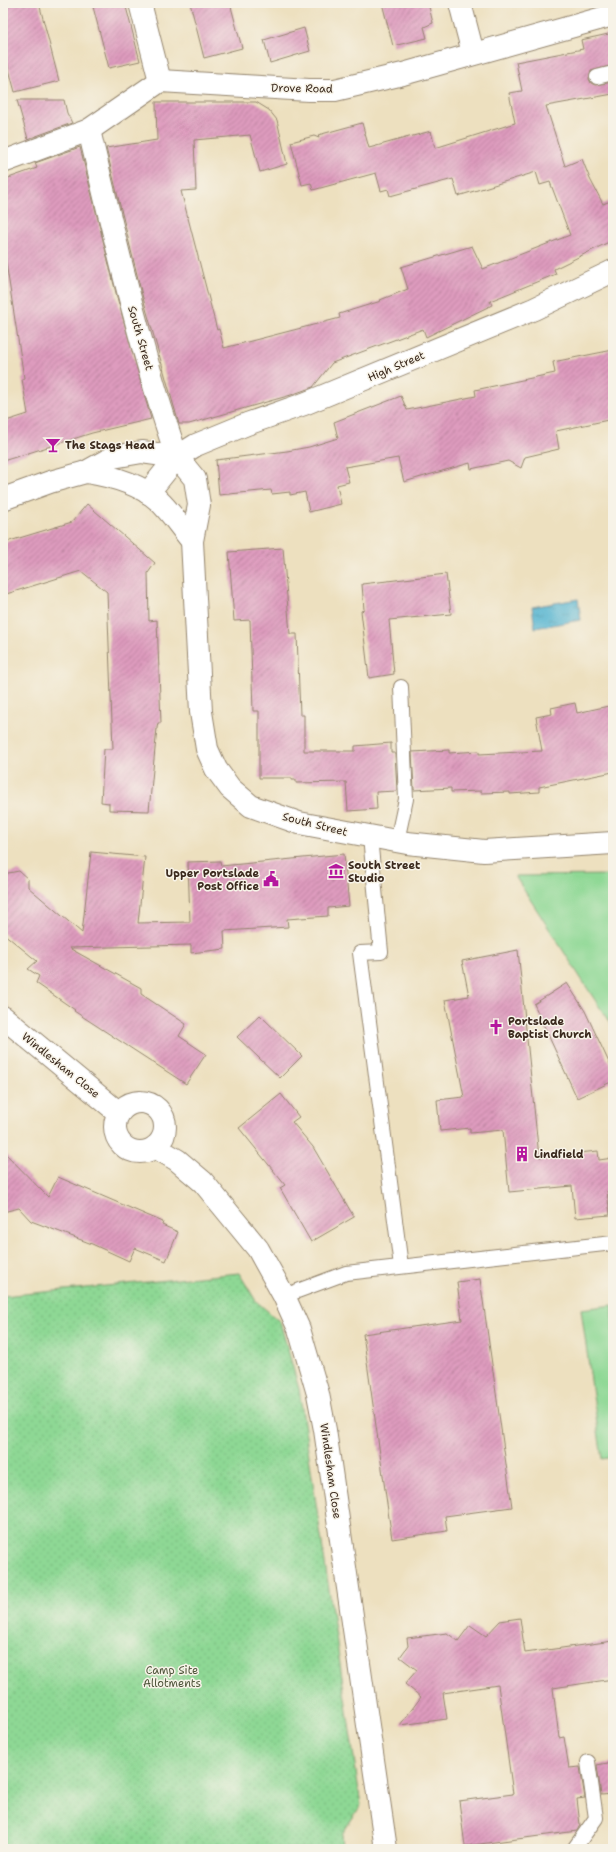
<svg xmlns="http://www.w3.org/2000/svg" width="616" height="1852" font-family="'Shantell Sans',sans-serif">
  <style>
    .park { fill: #8ed894; stroke: #648159 }
    .garden { fill: url(#garden-dots); stroke: #648159 }
    .water { fill: url(#water-ripples); stroke: #466e77 }
    .building { fill: url(#building-hatch) }
    .lines { fill: none; stroke-linecap: round; stroke-linejoin: round }
    .service-casing { stroke: #94856e; stroke-width: 16 }
    .minor-casing { stroke: #94856e; stroke-width: 24 }
    .tertiary-casing { stroke: #94856e; stroke-width: 24 }
    .service { stroke: #fff; stroke-width: 14 }
    .minor { stroke: #fff; stroke-width: 22 }
    .tertiary { stroke: #fff; stroke-width: 22 }
    .labels { text-anchor: middle; stroke-width: 3; stroke-linejoin: round; paint-order: stroke }
    .street-label { font-size: 11px; fill: #3b2a1e; stroke: #f7f3e8 }
    .poi-label { font-size: 11px; font-weight: bold; fill: #3b2a1e; stroke: #f7f3e8; text-anchor: start }
    .park-label { font-size: 11px; fill: #50563c; stroke: #f7f3e8 }
  </style>
  <defs>
    <pattern id="garden-dots" width="8" height="8" patternUnits="userSpaceOnUse"><rect width="8" height="8" fill="#8ed894"/><path d="M2 2h.1M6 6h.1" fill="none" stroke="#7bba7f" stroke-width="1.8" stroke-linecap="round"/></pattern>
    <pattern id="water-ripples" width="26" height="14" patternUnits="userSpaceOnUse"><rect width="26" height="14" fill="#51b3d0"/><path d="M2 4q2-2 4 0t4 0M15 11q2-2 4 0t4 0" fill="none" stroke="#4492a8"/></pattern>
    <pattern id="building-hatch" width="6" height="6" patternUnits="userSpaceOnUse"><rect width="6" height="6" fill="#de9bbe"/><path d="M-1 1l2-2M0 6l6-6M5 7l2-2" fill="none" stroke="#b57f9a"/></pattern>
  </defs>
  <rect width="100%" height="100%" fill="#f7f3e8"/>
  <filter id="ink" filterUnits="userSpaceOnUse"><feTurbulence type="fractalNoise" baseFrequency=".025" numOctaves="2"/><feDisplacementMap in="SourceGraphic" scale="8" xChannelSelector="R" yChannelSelector="G"/><feConvolveMatrix kernelMatrix="1 2 1 2 8 2 1 2 1" color-interpolation-filters="sRGB"/></filter>
  <filter id="wash" filterUnits="userSpaceOnUse"><feTurbulence type="fractalNoise" baseFrequency=".012" numOctaves="4" result="noise"/><feDisplacementMap in="SourceGraphic" scale="16" xChannelSelector="R" yChannelSelector="G"/><feGaussianBlur stdDeviation="0.9" result="paint"/><feColorMatrix in="noise" values="0 0 0 0 0 0 0 0 0 0 0 0 0 0 0 0 0 1.4 0 .05"/><feComposite in="paint" operator="in"/></filter>
  <g filter="url(#wash)">
    <rect width="100%" height="100%" fill="#ede0bf"/>
    <g class="park">
      <polygon points="613,875 613,1028 515,876"/>
      <polygon points="613,1305 613,1457 602,1459 581,1309"/>
    </g>
    <polygon class="garden" points="239,1273 256,1301 280,1322 299,1389 361,1805 342,1834 343,1849 3,1849 3,1296"/>
    <polygon class="water" points="578,599 581,620 535,628 532,607"/>
    <g id="blocks">
      <g class="building">
        <polygon points="3,3 39,3 59,81 15,92 3,47"/>
        <polygon points="92,3 125,3 140,61 109,68"/>
        <polygon points="190,3 230,3 242,48 204,58"/>
        <polygon points="382,3 428,3 433,23 424,27 427,38 393,46"/>
        <polygon points="304,28 310,51 270,63 264,40"/>
        <polygon points="613,33 613,65 591,71 589,79 591,83 595,85 613,82 613,94 546,106 565,166 582,159 590,179 603,204 613,200 613,240 554,269 556,274 490,301 492,305 426,337 423,329 332,363 313,387 291,395 189,424 179,424 141,291 106,148 157,140 156,102 256,102 269,110 277,120 287,164 260,172 250,135 194,140 196,190 181,191 217,330 219,329 224,348 340,318 339,314 381,301 380,300 408,289 401,267 472,246 483,269 570,235 550,182 540,185 536,172 458,196 453,179 390,196 388,189 381,191 376,173 313,190 311,183 302,185 291,142 314,136 319,138 318,135 362,123 369,148 431,131 435,148 515,123 509,93 522,91 516,62 583,49 581,40"/>
        <polygon points="17,100 64,100 67,113 72,123 28,139"/>
        <polygon points="80,147 117,297 151,419 92,433 3,461 3,422 28,414 22,379 24,378 3,243 3,180 37,168 35,163"/>
        <polygon points="613,350 613,419 556,431 559,449 525,457 521,468 508,461 471,469 470,463 404,482 398,458 345,467 349,482 337,485 341,504 309,512 305,492 290,495 290,492 272,494 271,490 219,495 216,460 287,451 309,447 338,438 334,422 401,396 407,410 476,396 475,390 555,373 553,362"/>
        <polygon points="87,504 155,563 148,573 149,621 157,620 161,723 158,723 157,728 149,811 109,810 109,803 101,802 104,749 113,749 107,592 81,571 3,595 3,543 72,522"/>
        <polygon points="283,548 290,634 297,634 300,715 304,715 304,751 355,751 355,746 391,743 391,753 395,753 397,791 376,792 377,809 348,811 346,782 296,783 296,780 292,780 292,778 259,778 259,711 253,711 250,620 234,621 229,552"/>
        <polygon points="446,574 451,614 389,620 394,674 369,678 361,611 364,610 362,584"/>
        <polygon points="575,703 577,713 613,705 613,772 539,787 539,792 510,794 510,792 481,793 481,791 451,792 451,788 414,790 412,752 449,750 449,753 479,751 479,754 542,751 536,717 552,714 551,708"/>
        <polygon points="91,852 145,857 138,923 190,922 188,862 220,861 221,866 344,854 349,906 328,908 328,916 287,919 288,927 224,931 225,949 191,953 191,945 69,948 141,988 141,994 186,1024 179,1036 206,1054 186,1084 74,1011 75,1010 36,983 39,976 28,969 37,961 3,933 3,874 19,871 28,879 28,887 82,933"/>
        <polygon points="518,950 539,1157 598,1151 599,1160 613,1158 613,1191 607,1191 610,1215 575,1218 572,1186 509,1192 503,1130 470,1133 470,1128 440,1131 437,1100 464,1097 445,1000 469,996 462,961"/>
        <polygon points="567,983 585,1011 613,1071 613,1081 577,1098 534,1004"/>
        <polygon points="260,1015 302,1056 280,1078 237,1037"/>
        <polygon points="281,1094 299,1117 292,1122 313,1147 354,1217 311,1242 280,1188 285,1185 239,1128"/>
        <polygon points="3,1151 48,1197 58,1177 163,1222 162,1225 178,1232 166,1261 135,1248 129,1261 92,1244 31,1221 19,1208 3,1212"/>
        <polygon points="480,1279 512,1507 445,1516 447,1531 392,1539 363,1334 462,1320 457,1282"/>
        <polygon points="520,1618 525,1653 613,1641 613,1679 553,1688 559,1738 564,1737 569,1768 580,1767 585,1798 577,1799 580,1825 577,1831 465,1846 459,1801 513,1794 498,1685 443,1693 447,1719 400,1725 421,1697 405,1684 417,1670 400,1657 408,1646 407,1638 447,1633 458,1641 470,1625 486,1636 500,1621"/>
        <polygon points="613,1762 613,1794 601,1795 597,1765"/>
      </g>
    </g>
  </g>
  <g filter="url(#ink)">
    <use href="#blocks" fill-opacity="0" stroke="#94856e" stroke-width="1"/>
    <g class="lines">
      <defs>
        <g id="service">
          <polyline points="597,77 613,73"/>
          <polyline points="370,837 381,952 360,953 401,1266"/>
          <polyline points="397,841 406,799 401,687"/>
          <polyline points="284,1296 346,1273 613,1243"/>
          <polyline points="574,1849 596,1818 588,1762"/>
        </g>
        <g id="minor">
          <polyline points="140,3 160,81"/>
          <polyline points="460,3 473,53"/>
          <path d="M 89,130 C 115,239 140,350 177,457"/>
          <polyline points="3,162 89,130 160,81 309,90 335,90 403,74 613,15"/>
          <polyline points="148,493 177,457 196,445 247,424 304,404 534,309 613,271"/>
          <polyline points="3,1017 119,1113"/>
          <circle cx="140" cy="1127" r="25"/>
          <polyline points="155,1147 177,1160 203,1182 258,1249 284,1296 299,1329 318,1394 325,1430 386,1849"/>
        </g>
        <g id="tertiary">
          <path d="M 86,472 C 111,476 138,483 158,500 C 171,512 181,528 192,541"/>
          <polyline points="3,499 50,482 86,472 113,457 142,452 177,457 195,479 199,505 192,541 201,712 207,749 216,769 230,788 251,806 299,823 407,843 484,851 613,843"/>
        </g>
      </defs>
      <use href="#service" class="service-casing"/>
      <use href="#minor" class="minor-casing"/>
      <use href="#tertiary" class="tertiary-casing"/>
      <use href="#service" class="service"/>
      <use href="#minor" class="minor"/>
      <use href="#tertiary" class="tertiary"/>
    </g>
  </g>
  <defs>
    <symbol id="bar-bare" viewBox="-9 -9 18 18"><path d="M-6-5H6L.8 .8V4.5H3.5V6h-7V4.5H-.8V.8Z" fill="#b5179e" stroke="#f7f3e8" stroke-width="2.5" paint-order="stroke"/></symbol>
    <symbol id="museum-bare" viewBox="-9 -9 18 18"><path d="M0-6L6-3V-2H-6V-3ZM-5-1h2V3h-2ZM-1-1h2V3h-2ZM3-1h2V3H3ZM-6 4H6V6H-6Z" fill="#b5179e" stroke="#f7f3e8" stroke-width="2.5" paint-order="stroke"/></symbol>
    <symbol id="civic-bare" viewBox="-9 -9 18 18"><path d="M-.6-6.5H3V-4.5H.6V-3L4-1V1h2V6H-6V1h2V-1L-.6-3ZM-1.2 2.5V6h2.4V2.5Z" fill="#b5179e" stroke="#f7f3e8" stroke-width="2.5" paint-order="stroke"/></symbol>
    <symbol id="church-bare" viewBox="-9 -9 18 18"><path d="M-1.2-6h2.4v3.5h3.3v2.4h-3.3V6h-2.4V-.1h-3.3v-2.4h3.3Z" fill="#b5179e" stroke="#f7f3e8" stroke-width="2.5" paint-order="stroke"/></symbol>
    <symbol id="building-bare" viewBox="-9 -9 18 18"><path d="M-4-6H4V6H1V3H-1V6H-4ZM-2.5-4.3h1.7v1.8h-1.7ZM.8-4.3h1.7v1.8H.8ZM-2.5-1h1.7V.8h-1.7ZM.8-1h1.7V.8H.8Z" fill="#b5179e" stroke="#f7f3e8" stroke-width="2.5" paint-order="stroke"/></symbol>
  </defs>
  <g fill-rule="evenodd">
    <use href="#bar-bare" x="42" y="434" width="22" height="22"/>
    <use href="#museum-bare" x="325" y="860" width="22" height="22"/>
    <use href="#civic-bare" x="260" y="868" width="22" height="22"/>
    <use href="#church-bare" x="485" y="1016" width="22" height="22"/>
    <use href="#building-bare" x="511" y="1143" width="22" height="22"/>
  </g>
  <g class="labels">
    <g class="street-label">
      <text transform="translate(302 88) rotate(1)" y="4">Drove Road</text>
      <text transform="translate(141 338) rotate(74)" y="4">South Street</text>
      <text transform="translate(396 366) rotate(-23)" y="4">High Street</text>
      <text transform="translate(315 824) rotate(14)" y="4">South Street</text>
      <text transform="translate(61 1065) rotate(39)" y="4">Windlesham Close</text>
      <text transform="translate(331 1471) rotate(82)" y="4">Windlesham Close</text>
    </g>
    <g class="poi-label">
      <text x="65" y="449">The Stags Head</text>
      <text x="348" y="869">South Street<tspan x="348" dy="13">Studio</tspan></text>
      <text x="259" y="877" text-anchor="end">Upper Portslade<tspan x="259" dy="13">Post Office</tspan></text>
      <text x="508" y="1025">Portslade<tspan x="508" dy="13">Baptist Church</tspan></text>
      <text x="534" y="1158">Lindfield</text>
    </g>
    <g class="park-label">
      <text x="172" y="1674">Camp Site<tspan x="172" dy="13">Allotments</tspan></text>
    </g>
  </g>
  <rect width="616" height="1852" fill="none" stroke="#f7f3e8" stroke-width="16"/>
</svg>
